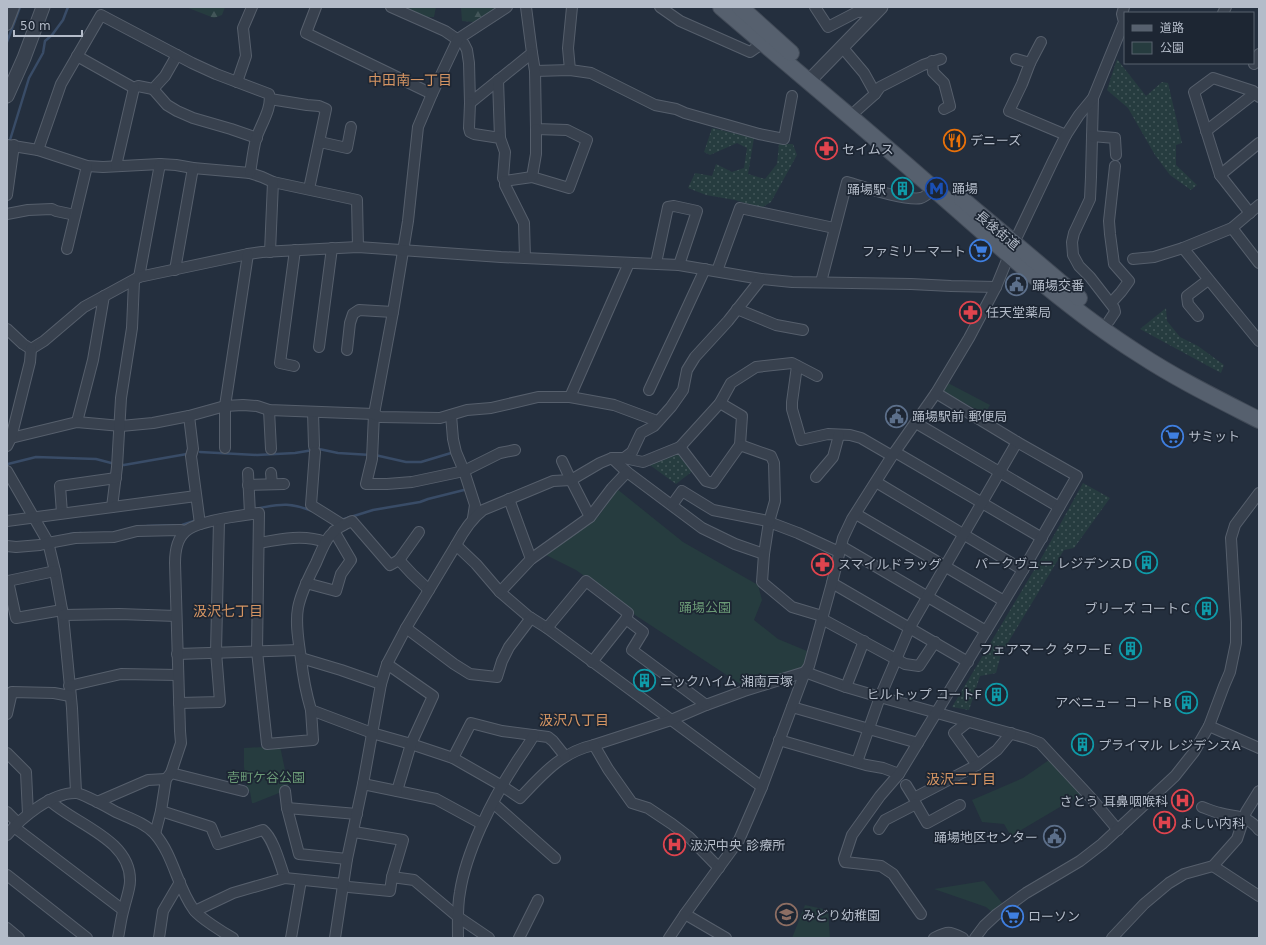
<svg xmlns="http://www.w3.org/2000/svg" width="1266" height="945" font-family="'DejaVu Sans','Noto Sans JP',sans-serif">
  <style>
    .grass { fill: url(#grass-dots) }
    .forest { fill: url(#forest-firs) }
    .park { fill: #263c3f }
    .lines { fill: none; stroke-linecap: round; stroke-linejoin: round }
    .stream { stroke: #394c67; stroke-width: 2.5 }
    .minor-casing { stroke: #565f6c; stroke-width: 12 }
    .tertiary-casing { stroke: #565f6c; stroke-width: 15 }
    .primary-casing { stroke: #414a57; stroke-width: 18 }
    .minor { stroke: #38414e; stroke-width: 10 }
    .tertiary { stroke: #38414e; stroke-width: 13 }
    .primary { stroke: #56606e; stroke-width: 16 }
    .labels { text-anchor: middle; stroke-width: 3.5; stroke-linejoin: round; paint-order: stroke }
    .poi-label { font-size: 13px; fill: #b4bcc9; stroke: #1d2633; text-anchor: start }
    .street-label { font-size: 13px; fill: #b4bcc9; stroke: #1d2633 }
    .park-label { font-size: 13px; fill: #6b9a76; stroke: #1d2633 }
    .neighbourhood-label { font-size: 14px; fill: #d59563; stroke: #1d2633 }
  </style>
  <defs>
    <pattern id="grass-dots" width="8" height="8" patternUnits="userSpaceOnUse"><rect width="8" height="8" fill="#263c3f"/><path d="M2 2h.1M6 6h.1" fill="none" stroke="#435659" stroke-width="1.8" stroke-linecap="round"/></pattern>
    <pattern id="forest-firs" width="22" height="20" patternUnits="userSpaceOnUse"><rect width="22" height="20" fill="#263c3f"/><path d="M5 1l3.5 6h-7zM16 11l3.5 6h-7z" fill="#435659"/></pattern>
  </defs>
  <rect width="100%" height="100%" fill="#242f3e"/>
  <g class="grass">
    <polygon points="1117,59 1146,96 1162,82 1168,83 1182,143 1176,145 1176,165 1197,185 1191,190 1170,175 1155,155 1128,108 1107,90"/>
    <polygon points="712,128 754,138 748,174 765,179 777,164 779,144 793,144 797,155 771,202 761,208 735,200 706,195 688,188 695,173 712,176 716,164 732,172 744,168 747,148 737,143 710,155 704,152"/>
    <polygon points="1166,308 1167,321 1180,337 1198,346 1224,365 1221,373 1140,329"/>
    <polygon points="679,450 694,470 676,484 647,463"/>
    <polygon points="1083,483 1110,498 1074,548 1064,550 1001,654 996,673 980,676 969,710 952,707 1042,557"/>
  </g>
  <g class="forest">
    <polygon points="186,7 225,7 222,15 214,18"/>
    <polygon points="461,7 500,7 474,22 462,21"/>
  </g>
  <g class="park">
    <polygon points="400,7 436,7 434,17 425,17"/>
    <polygon points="948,383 990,405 985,414 943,392"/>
    <polygon points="617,489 683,542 758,585 762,600 754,620 778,639 807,651 803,669 745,687 635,615 630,609 576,570 544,554 567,540 598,517"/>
    <polygon points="280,746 289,789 254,803 252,803 250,792 247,789 244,767 244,748"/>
    <polygon points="1049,760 1082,794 1011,836 1004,824 982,822 972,800 1023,778"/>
    <polygon points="984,881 1003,904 992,912 986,907 934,889"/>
    <polygon points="805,905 828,910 830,938 792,938"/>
  </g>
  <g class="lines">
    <g class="stream">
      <polyline points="7,42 20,7"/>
      <polyline points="10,140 29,78 43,53 45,41 52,35 63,20 68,7"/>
      <polyline points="200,452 257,455 295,453 319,449 338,453 371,455"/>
      <polyline points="375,455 406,462 421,462 451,453"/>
      <polyline points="8,464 36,457 96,459 115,464"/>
      <polyline points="120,465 124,465 187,454"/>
      <path d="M 253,509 C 279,505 286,501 312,511"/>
      <polyline points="341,520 373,510 420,502 428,499 464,490"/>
      <polyline points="147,526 182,525 197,520"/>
      <polyline points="70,534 81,533"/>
    </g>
    <defs>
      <g id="minor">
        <polyline points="316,7 306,33 432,94"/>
        <polyline points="391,7 445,31 464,44 467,50 469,63 470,103 532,53 526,7"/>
        <polyline points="507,7 458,39 432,94 418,127 408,221 393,312 374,414 372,459 366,484 387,484 412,482 464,471 500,453 515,450"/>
        <polyline points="660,7 680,21 750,52 763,43"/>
        <polyline points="815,7 828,27 857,12 876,11"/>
        <polyline points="1223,13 1226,7"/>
        <polyline points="7,25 14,7"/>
        <polyline points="842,47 864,73 874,91 875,94"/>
        <polyline points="77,56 134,88 138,86 153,89 165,76 177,55"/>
        <polyline points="1016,59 1030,63 1022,84 1009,111 1066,135"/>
        <polyline points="932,61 933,72 944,83 950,106 944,109"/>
        <polyline points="1030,63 1041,42"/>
        <polyline points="1254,64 1259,54"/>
        <polyline points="570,70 568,48 572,7"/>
        <polyline points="535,71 570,70 591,73 655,105 676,109 685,113 759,134 784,139 792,96"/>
        <polyline points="498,80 500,138"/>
        <polyline points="237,82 246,56 243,28 252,7"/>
        <polyline points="153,89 167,105 177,111 193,118 231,129 257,138"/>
        <polyline points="1093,98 1091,177 1090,199 1074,233 1072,242 1073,255 1079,266 1090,277 1114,308 1115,312 1109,321"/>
        <polyline points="270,99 307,105 319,106 326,109 309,189"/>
        <polyline points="470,103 469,128 470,132 474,134 500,138 505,152 503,178 505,181 532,177 569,188 587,140 567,130 536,129 535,71 532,53"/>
        <polyline points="857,110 875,94 880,87 923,65 941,59"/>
        <polyline points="1206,131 1255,93"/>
        <polyline points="1092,136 1115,138 1116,155"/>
        <polyline points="320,142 347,148 351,127"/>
        <polyline points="7,145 38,150 87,166 103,167 160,164 176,165 193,168 250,173 262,177 273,182 357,200 358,247"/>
        <path d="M 38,150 L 61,84 L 101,15 L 192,63 L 216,74 L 269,94 C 273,107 260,126 256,139 C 253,150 252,162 250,173"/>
        <polyline points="116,166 134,88"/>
        <polyline points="1220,175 1259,143"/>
        <polyline points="532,177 536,154 536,129"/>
        <polyline points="505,181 505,185 524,223 525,258"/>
        <polyline points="7,195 14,145"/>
        <polyline points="1250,213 1220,175 1194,92 1213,78 1253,91 1259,97"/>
        <polyline points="7,214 28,210 52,209 56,211 75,215"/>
        <polyline points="1232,228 1259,263"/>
        <polyline points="1183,248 1259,341"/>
        <polyline points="67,249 87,166"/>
        <polyline points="270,252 273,182"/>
        <polyline points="1133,259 1154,257 1183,248 1232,228 1259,205"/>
        <polyline points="656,263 668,207 674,206 697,211 679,265"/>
        <polyline points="175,270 193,168"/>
        <polyline points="717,271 740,208 834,228"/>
        <polyline points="139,277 160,164"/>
        <path d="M 821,282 L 847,182 C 864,187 905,201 921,198 C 925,197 930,192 934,189"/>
        <polyline points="1111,303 1121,292 1129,281 1114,264 1110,234 1109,221 1115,166"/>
        <polyline points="737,309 776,325 803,330"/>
        <polyline points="1198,316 1188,304 1187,296 1208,280"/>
        <polyline points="7,329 23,344 31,349"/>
        <polyline points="319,347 332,248"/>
        <polyline points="31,349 44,341 84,307 139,277 248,254 262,252 358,247 501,257 679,265 761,279 792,282 911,284 951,286 996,287"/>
        <polyline points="347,350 350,323 353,314 359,310 393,312"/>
        <polyline points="294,366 280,363 295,250"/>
        <polyline points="797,366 792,402 792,409 801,440 828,434 850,435 861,438 892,456"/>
        <polyline points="649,390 705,269"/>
        <polyline points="570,397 629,263"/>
        <polyline points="720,403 731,383 756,367 792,363 817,376"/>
        <polyline points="269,410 271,449"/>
        <polyline points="313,412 314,446"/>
        <polyline points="451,415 453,439 456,452 464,471 475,505 473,518"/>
        <polyline points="189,416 193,449 191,456 200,524"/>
        <polyline points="77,422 93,360 104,296"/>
        <polyline points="916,423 1059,507"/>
        <polyline points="11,438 77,422 121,426 153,423 189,416 225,406 243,405 257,406 269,410 374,414 380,417 440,418 467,410 491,408 538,397 570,397 614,405 657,421"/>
        <polyline points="7,446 11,438 30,362 31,349"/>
        <polyline points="680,447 720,403 742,416 740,445"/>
        <polyline points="225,448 225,406 248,254"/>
        <polyline points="315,452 311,505 343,525"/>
        <polyline points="895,452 1042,538"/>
        <polyline points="612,458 627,472 702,528 735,544 764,554 769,522 798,533 839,552"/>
        <polyline points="624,458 632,452 641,433 654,426 671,407 683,390 687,370 695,357 728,321 761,279"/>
        <polyline points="562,461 569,476 590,517"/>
        <polyline points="7,471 48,542 55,571 63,615 72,708 76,792"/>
        <polyline points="248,473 250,514"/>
        <polyline points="271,473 272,484"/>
        <polyline points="816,477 833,457 839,435"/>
        <polyline points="876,482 1023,570"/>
        <polyline points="248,485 284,484"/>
        <polyline points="509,499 531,559"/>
        <polyline points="112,507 117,467 121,398 132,328 134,281"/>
        <polyline points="62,513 60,486 116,478"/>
        <polyline points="856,514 1004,601"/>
        <polyline points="7,521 196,496"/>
        <path d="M 259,543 C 280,539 304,534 325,542"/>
        <polyline points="456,545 476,564 500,592 528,616 547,628 762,787"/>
        <polyline points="7,546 16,547 40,545 48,543 75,538 114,537 137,531 180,530 185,531"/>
        <polyline points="841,546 986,631"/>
        <polyline points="764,554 762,582 792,607 822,616"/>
        <polyline points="399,560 419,532"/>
        <polyline points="55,571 8,581 16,618 62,610"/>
        <polyline points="306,583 336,591 341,574 351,560 334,531"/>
        <polyline points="832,583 968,662"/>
        <path d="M 429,590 L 412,574 L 399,560 L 390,565 L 352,521 C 328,531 326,540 316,563 C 309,577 301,592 298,608 C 295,625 299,643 301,659 C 303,677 306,693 311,710 L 372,733 L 411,744 L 453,758 L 502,786 L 520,798 C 542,775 561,752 594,745 L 671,720 L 706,705 L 744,691 L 805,672 L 846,687 L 880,697 L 1027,738 L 1040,743 L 1092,799 L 1118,830"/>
        <polyline points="500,592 531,559 590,517 612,488 627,472"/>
        <polyline points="63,615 119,614 176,616"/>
        <polyline points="626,619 643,632 632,650 706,705"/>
        <polyline points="822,619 905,664 919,666 935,642"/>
        <polyline points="406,628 454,664 470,674 497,677 502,661 509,647 531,618"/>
        <polyline points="547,628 586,581 628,613 626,619 592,662"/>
        <polyline points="177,654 299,650"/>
        <polyline points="301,658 341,670 381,684"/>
        <polyline points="387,664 433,696 411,744 397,791 436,799 482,824"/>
        <polyline points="69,686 121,674 178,675"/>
        <polyline points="846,687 864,641"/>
        <polyline points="179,703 220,702 216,652 219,520"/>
        <polyline points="792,707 918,743"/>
        <polyline points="7,714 12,692 54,693 70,696"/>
        <polyline points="968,722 954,733 977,765"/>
        <polyline points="1209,726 1259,748"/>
        <polyline points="779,740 866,765 883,768 899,774"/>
        <polyline points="594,745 608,769 632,803 648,808 672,824 689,837 719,868"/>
        <polyline points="7,753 26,772 28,814"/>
        <polyline points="453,758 471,723 502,731 548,737 553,741 565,756"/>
        <polyline points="857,762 880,697 910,627 1017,442"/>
        <polyline points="171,773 243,791"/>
        <polyline points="363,784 397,791"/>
        <polyline points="906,785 914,798 977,765 997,750 1011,733"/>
        <polyline points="285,791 287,808 299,854 347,859"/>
        <path d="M 49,800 C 74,824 131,839 130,881 C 130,889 126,899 124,908 C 121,918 120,928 118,938"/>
        <polyline points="97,802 148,780 166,779"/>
        <polyline points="493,803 555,858"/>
        <path d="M 1202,807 C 1208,809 1214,812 1220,813 C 1237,818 1246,814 1259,830"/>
        <polyline points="287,808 357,814"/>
        <path d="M 161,811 L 211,827 L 218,844 L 263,830 C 274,839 280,865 285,878"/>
        <polyline points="7,812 18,823"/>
        <polyline points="14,827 123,910"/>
        <polyline points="879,829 885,820 916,804 927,823 960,805"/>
        <polyline points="354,832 403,840 392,877"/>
        <path d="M 155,834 L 161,811 L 166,779 L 171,773 L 181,743 L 180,731 L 175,563 C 175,553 176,540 185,532 C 195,521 243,515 259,513 L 257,651 L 267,744 L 313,740 L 311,710"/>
        <path d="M 7,835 C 21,818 51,793 75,793 C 80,792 109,808 116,812 C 129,818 145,823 155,834 C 174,856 177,887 194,910 C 200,918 224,933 233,938"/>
        <polyline points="1213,866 1259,896"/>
        <polyline points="7,875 87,938"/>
        <polyline points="195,911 233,893 285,878 343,884 349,887 390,891 392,877 414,880 458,917 489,938"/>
        <polyline points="685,914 726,938"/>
        <polyline points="921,914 893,874 881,866 845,862 844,859 852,835 880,796 899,774 1023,570 1077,476 1017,442 936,393"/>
        <polyline points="7,928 19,938"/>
        <polyline points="159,938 163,911 180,882"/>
        <polyline points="291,938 301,880"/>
        <path d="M 335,938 L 347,859 L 363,784 L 381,684 L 387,664 L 406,628 L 456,545 C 463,532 471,519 483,510 L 553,481 L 571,480 L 600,463 L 612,458 L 624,458 L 643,462 L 680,447 L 706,481 L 713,483 L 740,445 L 771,456 L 774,463 L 775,501 L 769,522 L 763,520 L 713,510 L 682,491 L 672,505"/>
        <path d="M 458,938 C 458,923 457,907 460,892 C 466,852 492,800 514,766 C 520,756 528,746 534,735"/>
        <polyline points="519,938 538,900"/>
        <polyline points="669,938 685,914 739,840 762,787 805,672 809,666 832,583 843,538 852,519 892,456 936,393 969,338 996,287 1014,243 1053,161 1066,135 1079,115 1093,98 1124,22 1122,14 1124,7"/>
        <path d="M 934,938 C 948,931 949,931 963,938"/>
        <polyline points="975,938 984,926 997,914 1026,893 1080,861 1102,844 1175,776 1194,752 1209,726 1224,686 1230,672 1236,643 1236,622 1231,538 1235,525 1259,493"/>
        <polyline points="1112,938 1144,904 1169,883 1184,874 1213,866 1237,839 1246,812 1259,791"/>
      </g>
      <g id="tertiary">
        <polyline points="809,81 881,7"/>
        <polyline points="7,96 24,58 43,7"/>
      </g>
      <g id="primary">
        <path d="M 721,7 C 792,68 864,127 934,189 C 1000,247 1065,307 1139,354 C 1177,379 1218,399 1259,420"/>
        <polyline points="740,7 791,53"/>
        <polyline points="962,199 1079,298"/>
      </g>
    </defs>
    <use href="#minor" class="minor-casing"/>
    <use href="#tertiary" class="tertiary-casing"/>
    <use href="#primary" class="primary-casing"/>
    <use href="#minor" class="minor"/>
    <use href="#tertiary" class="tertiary"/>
    <use href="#primary" class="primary"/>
  </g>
  <defs>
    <symbol id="restaurant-ring" viewBox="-11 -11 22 22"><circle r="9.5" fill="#1d2633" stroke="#e8710a" stroke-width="1.5"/><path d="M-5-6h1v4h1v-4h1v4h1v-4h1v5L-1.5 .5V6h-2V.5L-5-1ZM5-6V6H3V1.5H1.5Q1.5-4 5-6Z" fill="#e8710a"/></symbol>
    <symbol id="pharmacy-ring" viewBox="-11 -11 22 22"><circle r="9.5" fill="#1d2633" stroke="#e0444e" stroke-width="1.5"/><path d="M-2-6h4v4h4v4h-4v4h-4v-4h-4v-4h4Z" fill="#e0444e"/></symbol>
    <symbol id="metro-ring" viewBox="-11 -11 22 22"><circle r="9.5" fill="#1d2633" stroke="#1a4fb4" stroke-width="1.5"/><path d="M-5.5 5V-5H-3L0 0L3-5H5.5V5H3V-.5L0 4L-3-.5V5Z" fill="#1a4fb4"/></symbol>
    <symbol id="building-ring" viewBox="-11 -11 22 22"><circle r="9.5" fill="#1d2633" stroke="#0f9aa8" stroke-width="1.5"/><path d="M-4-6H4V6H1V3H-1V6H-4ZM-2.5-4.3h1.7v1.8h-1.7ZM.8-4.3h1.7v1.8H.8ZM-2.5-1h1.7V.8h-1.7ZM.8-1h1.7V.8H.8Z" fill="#0f9aa8"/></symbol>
    <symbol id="supermarket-ring" viewBox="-11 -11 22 22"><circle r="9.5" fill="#1d2633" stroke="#3f7fe0" stroke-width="1.5"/><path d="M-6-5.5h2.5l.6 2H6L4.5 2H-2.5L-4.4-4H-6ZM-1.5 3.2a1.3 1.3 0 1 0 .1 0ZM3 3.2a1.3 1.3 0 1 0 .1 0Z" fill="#3f7fe0"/></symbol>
    <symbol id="civic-ring" viewBox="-11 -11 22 22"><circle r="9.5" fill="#1d2633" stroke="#5c6f8a" stroke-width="1.5"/><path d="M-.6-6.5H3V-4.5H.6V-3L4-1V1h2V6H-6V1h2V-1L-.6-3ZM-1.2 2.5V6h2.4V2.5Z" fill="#5c6f8a"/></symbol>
    <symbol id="hospital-ring" viewBox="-11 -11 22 22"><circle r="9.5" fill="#1d2633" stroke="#e0444e" stroke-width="1.5"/><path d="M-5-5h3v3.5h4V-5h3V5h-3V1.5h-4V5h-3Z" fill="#e0444e"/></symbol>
    <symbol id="school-ring" viewBox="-11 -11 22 22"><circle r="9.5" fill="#1d2633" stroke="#8d6e63" stroke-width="1.5"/><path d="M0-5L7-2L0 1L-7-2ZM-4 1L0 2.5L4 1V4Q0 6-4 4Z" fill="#8d6e63"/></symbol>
  </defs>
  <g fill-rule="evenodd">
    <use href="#restaurant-ring" x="942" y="128" width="25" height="25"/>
    <use href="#pharmacy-ring" x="814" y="136" width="25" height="25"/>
    <use href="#metro-ring" x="924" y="176" width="25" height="25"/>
    <use href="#building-ring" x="890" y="176" width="25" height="25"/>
    <use href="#supermarket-ring" x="968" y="238" width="25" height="25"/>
    <use href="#civic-ring" x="1004" y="272" width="25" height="25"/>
    <use href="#pharmacy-ring" x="958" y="300" width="25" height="25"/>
    <use href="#civic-ring" x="884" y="404" width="25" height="25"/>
    <use href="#supermarket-ring" x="1160" y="424" width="25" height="25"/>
    <use href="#building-ring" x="1134" y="550" width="25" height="25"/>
    <use href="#pharmacy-ring" x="810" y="552" width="25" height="25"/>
    <use href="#building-ring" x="1194" y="596" width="25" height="25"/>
    <use href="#building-ring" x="1118" y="636" width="25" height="25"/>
    <use href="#building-ring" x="632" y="668" width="25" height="25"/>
    <use href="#building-ring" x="984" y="682" width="25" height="25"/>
    <use href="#building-ring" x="1174" y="690" width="25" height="25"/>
    <use href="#building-ring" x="1070" y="732" width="25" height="25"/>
    <use href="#hospital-ring" x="1170" y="788" width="25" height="25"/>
    <use href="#hospital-ring" x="1152" y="810" width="25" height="25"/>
    <use href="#civic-ring" x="1042" y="824" width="25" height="25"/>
    <use href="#hospital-ring" x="662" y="832" width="25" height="25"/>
    <use href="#school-ring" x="774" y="902" width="25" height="25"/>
    <use href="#supermarket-ring" x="1000" y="904" width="25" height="25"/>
  </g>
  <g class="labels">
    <g class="poi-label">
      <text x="970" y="145">デニーズ</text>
      <text x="842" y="154">セイムス</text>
      <text x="952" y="193">踊場</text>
      <text x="886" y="194" text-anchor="end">踊場駅</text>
      <text x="966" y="256" text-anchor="end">ファミリーマート</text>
      <text x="1032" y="290">踊場交番</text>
      <text x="986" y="317">任天堂薬局</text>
      <text x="912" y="421">踊場駅前 郵便局</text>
      <text x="1188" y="441">サミット</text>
      <text x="1132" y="568" text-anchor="end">パークヴュー レジデンスD</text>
      <text x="838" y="569">スマイルドラッグ</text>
      <text x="1192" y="613" text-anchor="end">ブリーズ コートＣ</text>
      <text x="1114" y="654" text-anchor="end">フェアマーク タワーＥ</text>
      <text x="660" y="686">ニックハイム 湘南戸塚</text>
      <text x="982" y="699" text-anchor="end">ヒルトップ コートF</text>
      <text x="1172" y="707" text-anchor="end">アベニュー コートB</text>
      <text x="1098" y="750">プライマル レジデンスA</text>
      <text x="1168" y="806" text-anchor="end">さとう 耳鼻咽喉科</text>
      <text x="1180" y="828">よしい内科</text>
      <text x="1038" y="842" text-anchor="end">踊場地区センター</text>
      <text x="690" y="850">汲沢中央 診療所</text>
      <text x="802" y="920">みどり幼稚園</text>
      <text x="1028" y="921">ローソン</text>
    </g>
    <g class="street-label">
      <text transform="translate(998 230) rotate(40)" y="5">長後街道</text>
    </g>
    <g class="park-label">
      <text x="705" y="612">踊場公園</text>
      <text x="266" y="782">壱町ケ谷公園</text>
    </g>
    <g class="neighbourhood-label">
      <text x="410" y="85">中田南一丁目</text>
      <text x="228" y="616">汲沢七丁目</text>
      <text x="574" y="725">汲沢八丁目</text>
      <text x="961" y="784">汲沢二丁目</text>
    </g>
  </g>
  <rect width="1266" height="945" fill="none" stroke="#b4bcc9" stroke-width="16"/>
  <rect x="1124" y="12" width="130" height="52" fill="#1d2633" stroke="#59626f"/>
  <rect x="1132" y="25" width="20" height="6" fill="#56606e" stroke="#59626f"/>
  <text x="1160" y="32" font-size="12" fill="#b4bcc9">道路</text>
  <rect x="1132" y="42" width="20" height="12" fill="#263c3f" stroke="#59626f"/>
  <text x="1160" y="52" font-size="12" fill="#b4bcc9">公園</text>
  <path d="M14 30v6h68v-6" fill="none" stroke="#b4bcc9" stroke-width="2"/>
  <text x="20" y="30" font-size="12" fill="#b4bcc9" stroke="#1d2633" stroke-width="3" paint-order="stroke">50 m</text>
</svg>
